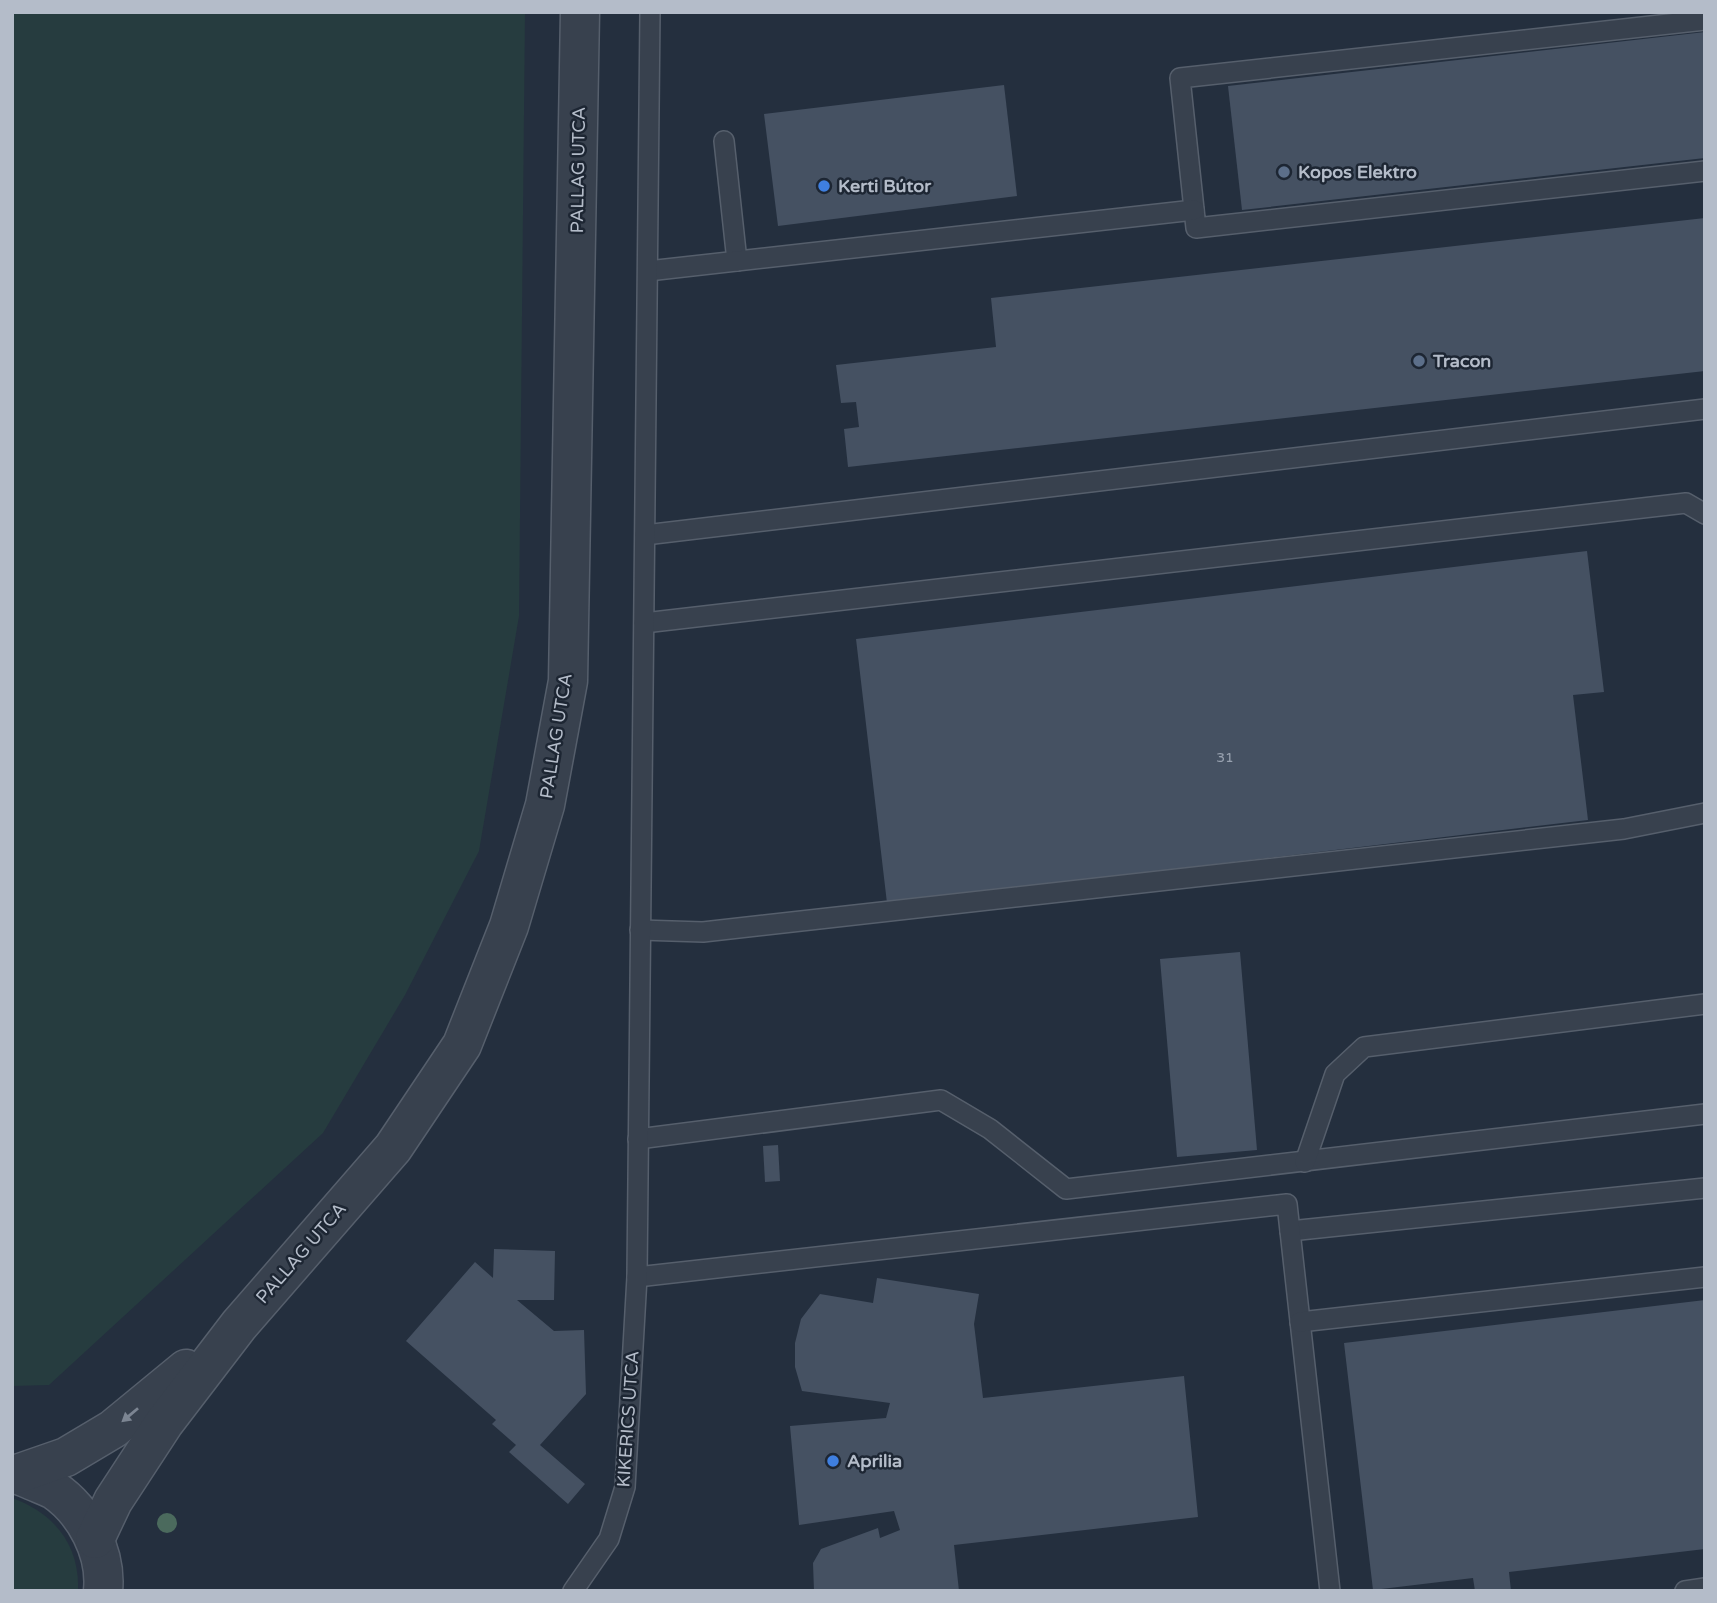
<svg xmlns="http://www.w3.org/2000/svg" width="1717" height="1603" font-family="'Varela Round',sans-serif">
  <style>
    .green { fill: #263c3f }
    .building { fill: #455162 }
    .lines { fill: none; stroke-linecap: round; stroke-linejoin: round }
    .lane-casing { stroke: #565f6c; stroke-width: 22 }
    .street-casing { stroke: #565f6c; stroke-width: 41 }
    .lane { stroke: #38414e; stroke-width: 19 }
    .street { stroke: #38414e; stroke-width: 38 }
    .tree { fill: #4b6a5d }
    .oneway { fill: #7c8592 }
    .service-dot { fill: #5c6f8a; stroke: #1d2633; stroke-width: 2.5 }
    .shop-dot { fill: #3f7fe0; stroke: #1d2633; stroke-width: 2.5 }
    .labels { text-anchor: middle; stroke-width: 5; stroke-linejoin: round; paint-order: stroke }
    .number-label { font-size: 14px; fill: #98a1af }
    .street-label { font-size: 18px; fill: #b4bcc9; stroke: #1d2633 }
    .poi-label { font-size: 18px; font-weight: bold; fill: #b4bcc9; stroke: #1d2633; text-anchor: start }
  </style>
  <rect width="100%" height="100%" fill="#242f3e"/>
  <g class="green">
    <polygon points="12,12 525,12 519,616 479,851 405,995 323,1133 49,1385 12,1386"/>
    <path d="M 12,1498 C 54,1513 80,1545 78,1591 L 12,1591 Z"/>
  </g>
  <g class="building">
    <polygon points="1705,32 1705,158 1242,210 1228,86"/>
    <polygon points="1004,85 1017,196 778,226 764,114"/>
    <polygon points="1705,218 1705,371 848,467 844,429 859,427 856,402 841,403 836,365 996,347 991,298"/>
    <polygon points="1587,551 1604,692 1573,695 1588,820 887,903 856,639"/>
    <polygon points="1240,952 1257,1150 1177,1157 1160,959"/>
    <polygon points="778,1145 780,1181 765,1182 763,1146"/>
    <polygon points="494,1249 555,1251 554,1300 517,1300 554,1331 584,1330 586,1394 540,1445 585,1484 568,1504 509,1452 516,1445 492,1424 496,1420 406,1341 475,1262 493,1278"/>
    <polygon points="877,1278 979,1294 974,1324 983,1398 1184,1376 1198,1517 954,1545 959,1591 814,1591 813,1563 821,1549 878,1528 880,1538 900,1530 894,1511 799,1525 790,1426 886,1418 890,1403 802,1391 795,1367 795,1343 801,1319 820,1294 873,1303"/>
    <polygon points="1705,1300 1705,1549 1509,1572 1511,1591 1475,1591 1473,1578 1373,1590 1344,1343"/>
  </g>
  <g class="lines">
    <defs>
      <g id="lane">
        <polyline points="1705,20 1180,78 1196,228 1705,171"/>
        <polyline points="724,141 737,261"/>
        <polyline points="648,271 1194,210"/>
        <polyline points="645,535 1705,409"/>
        <polyline points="644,623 1686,503 1705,514"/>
        <polyline points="640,930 703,932 1624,829 1705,813"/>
        <polyline points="638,1139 941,1100 990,1129 1066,1189 1705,1114"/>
        <polyline points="1305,1162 1335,1074 1364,1047 1705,1004"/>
        <polyline points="1290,1231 1705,1188"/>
        <polyline points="637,1277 1287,1204 1330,1591"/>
        <polyline points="1300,1322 1705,1277"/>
        <polyline points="573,1591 609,1539 625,1487 637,1277 650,12"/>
        <polyline points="1685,1591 1705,1588"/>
      </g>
      <g id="street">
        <path d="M 12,1474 C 20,1475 26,1478 33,1481 C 40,1484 48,1487 54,1490 C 85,1511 107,1553 103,1591"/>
        <polyline points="17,1474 66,1457 113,1429 186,1369"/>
        <polyline points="95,1539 113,1501 164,1423 239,1325 393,1148 462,1045 509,926 545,805 568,681 580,12"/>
      </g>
    </defs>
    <use href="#lane" class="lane-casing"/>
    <use href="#street" class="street-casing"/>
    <use href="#lane" class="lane"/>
    <use href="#street" class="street"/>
  </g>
  <circle class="tree" cx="167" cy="1523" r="10"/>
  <defs><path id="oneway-solid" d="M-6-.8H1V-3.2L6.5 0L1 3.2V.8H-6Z" transform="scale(1.75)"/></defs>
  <use class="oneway" href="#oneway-solid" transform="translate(130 1415) rotate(140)"/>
  <g class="service-dot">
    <circle cx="1284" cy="172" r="7"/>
    <circle cx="1419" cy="361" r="7"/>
  </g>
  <g class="shop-dot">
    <circle cx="824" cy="186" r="7"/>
    <circle cx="833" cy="1461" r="7"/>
  </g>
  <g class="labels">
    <g class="number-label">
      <text x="1225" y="762">31</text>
    </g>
    <g class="street-label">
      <text transform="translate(578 170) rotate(-89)" y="6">PALLAG UTCA</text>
      <text transform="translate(556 736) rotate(-81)" y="6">PALLAG UTCA</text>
      <text transform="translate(301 1253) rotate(-49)" y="6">PALLAG UTCA</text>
      <text transform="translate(628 1419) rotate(-86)" y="6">KIKERICS UTCA</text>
    </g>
    <g class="poi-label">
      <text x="1298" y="178">Kopos Elektro</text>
      <text x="838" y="192">Kerti Bútor</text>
      <text x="1433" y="367">Tracon</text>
      <text x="847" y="1467">Aprilia</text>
    </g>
  </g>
  <rect width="1717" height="1603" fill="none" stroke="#b4bcc9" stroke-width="28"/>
</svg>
